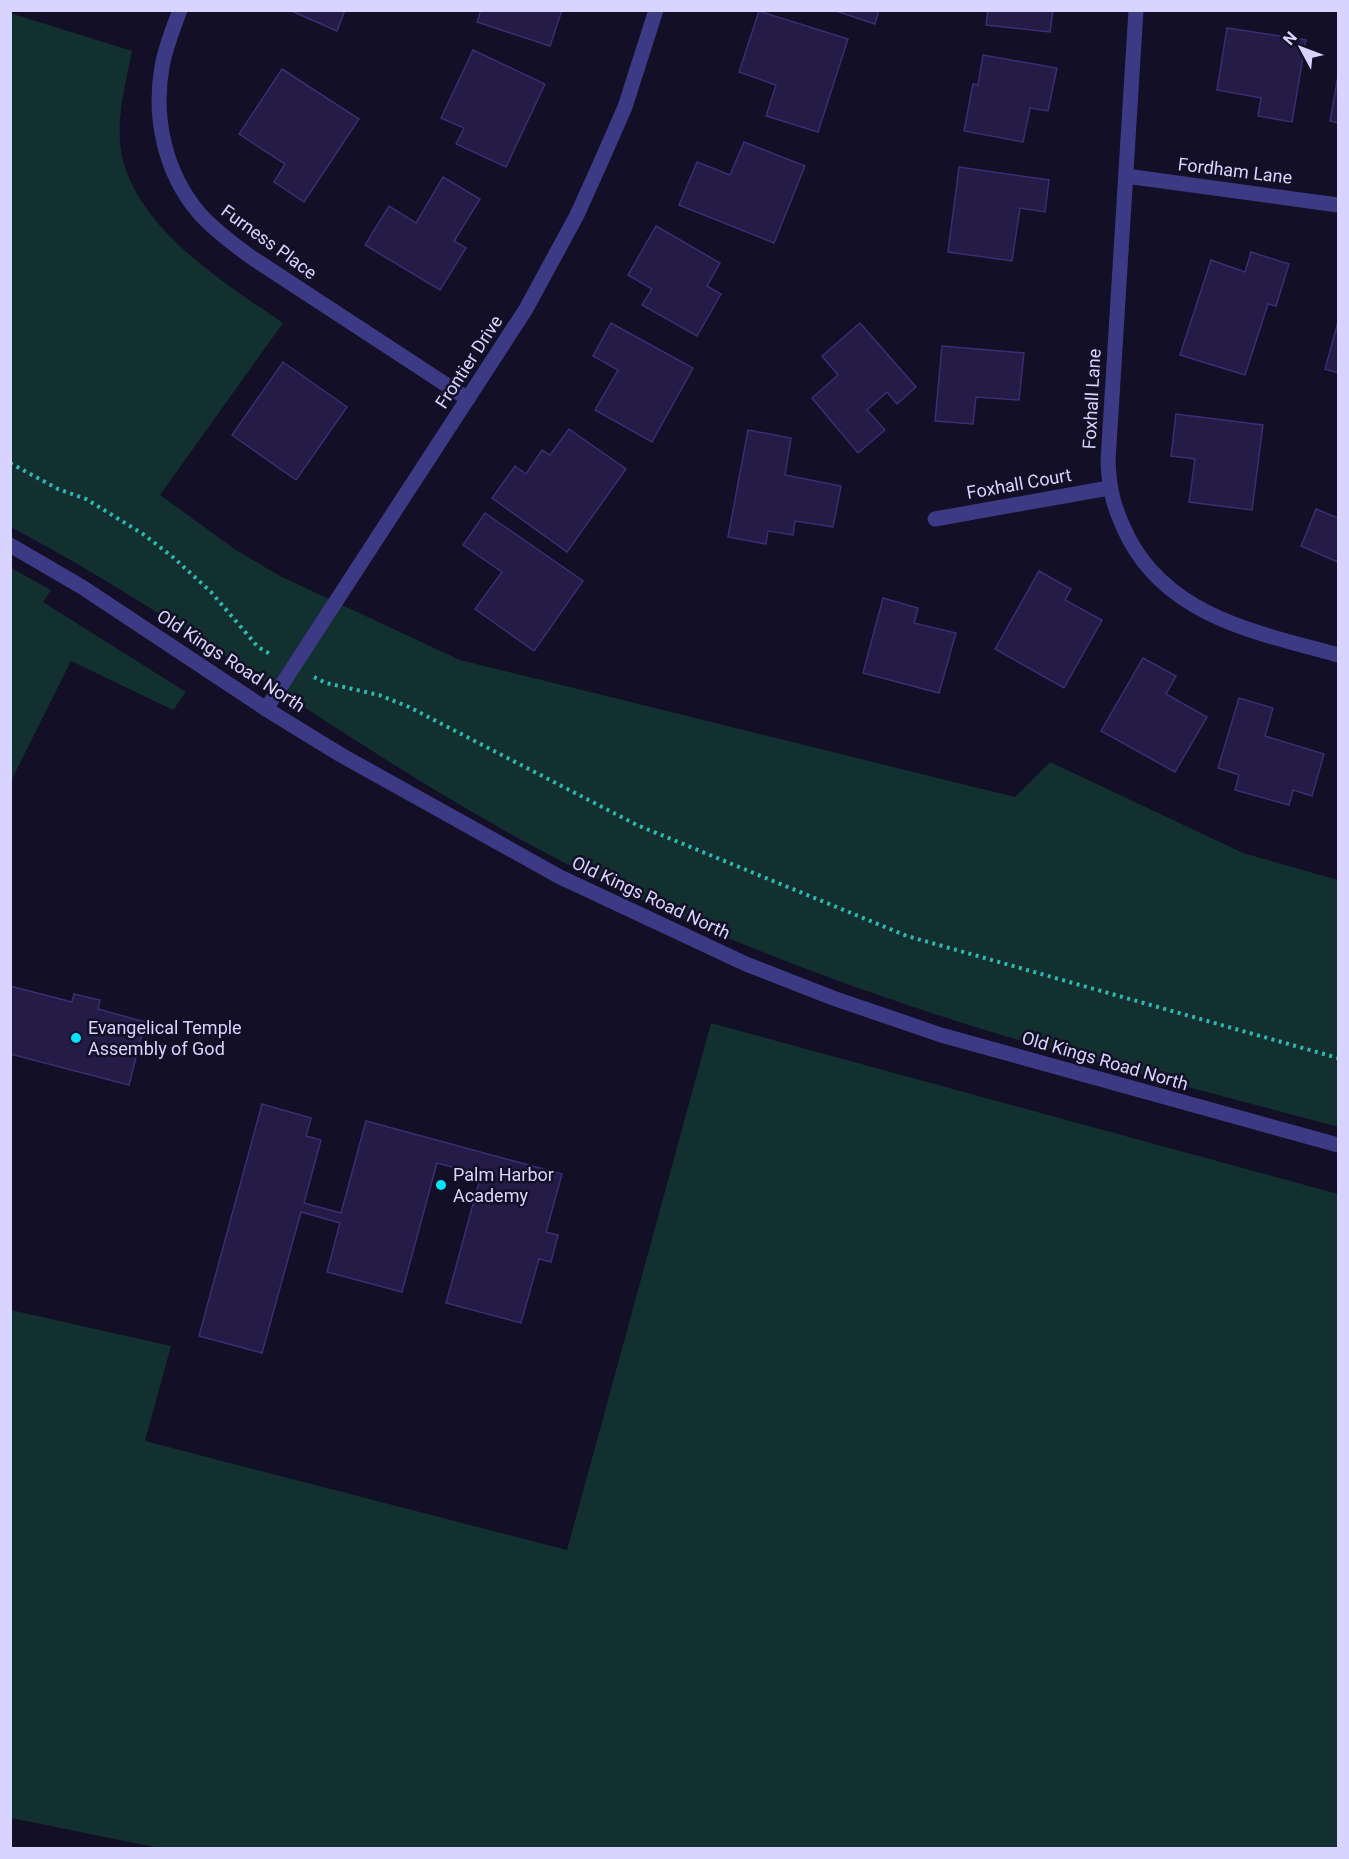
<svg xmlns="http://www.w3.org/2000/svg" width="1349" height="1859" font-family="Roboto,sans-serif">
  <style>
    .green { fill: #12302f }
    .building { fill: #241b47; stroke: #3b2d73; stroke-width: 1.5 }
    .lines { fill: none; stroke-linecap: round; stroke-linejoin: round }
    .path { stroke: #2fb8b0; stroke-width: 4; stroke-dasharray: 3 4.5; stroke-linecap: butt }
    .minor { stroke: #3d3a85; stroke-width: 15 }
    .tertiary { stroke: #3d3a85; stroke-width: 15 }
    .poi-dot { fill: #00e5ff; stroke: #130f26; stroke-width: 2 }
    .labels { text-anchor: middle; stroke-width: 5; stroke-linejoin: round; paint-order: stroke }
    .street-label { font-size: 18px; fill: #d9d4ff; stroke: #130f26 }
    .poi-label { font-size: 18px; fill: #d9d4ff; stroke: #130f26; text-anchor: start }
  </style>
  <rect width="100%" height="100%" fill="#130f26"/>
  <g class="green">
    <path d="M 10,13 L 132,51 C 125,87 113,128 124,164 C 145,234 226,284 283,323 L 160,495 L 236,550 L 280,576 L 460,660 L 1015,797 L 1050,762 L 1243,853 L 1338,880 L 1338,1127 C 1234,1099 1129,1072 1025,1042 C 875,998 726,943 585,873 C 384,774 208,632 11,527 Z"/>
    <polygon points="11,568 51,590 43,602 186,692 173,710 71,661 11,781"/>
    <polygon points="711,1023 1338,1194 1338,1848 159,1848 11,1818 11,1310 171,1346 145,1441 567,1550"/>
  </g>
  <g class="building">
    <polygon points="289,10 345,10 337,31"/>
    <polygon points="481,10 562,10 550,46 477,22"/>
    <polygon points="833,10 879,10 875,24"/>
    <polygon points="988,10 1053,10 1050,32 986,25"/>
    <polygon points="759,11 848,39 818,132 766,116 776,85 739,72"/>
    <polygon points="1227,28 1306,40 1292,122 1258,116 1261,98 1217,90"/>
    <polygon points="473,50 545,84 506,167 456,144 464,128 441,118"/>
    <polygon points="983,55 1057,68 1048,111 1030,108 1023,142 964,131 973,84 978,85"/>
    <polygon points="282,69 359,119 304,202 274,182 285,164 239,134"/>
    <polygon points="1338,76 1338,123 1330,121"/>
    <polygon points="744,142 805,166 774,243 679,205 697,162 730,175"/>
    <polygon points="959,167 1049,180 1045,212 1020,208 1012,261 948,252"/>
    <polygon points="443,177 480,199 454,241 466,248 440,290 365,245 389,206 416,223"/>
    <polygon points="656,226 720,263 707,286 721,294 697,336 642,305 652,289 628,275"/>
    <polygon points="1251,252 1289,264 1276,306 1268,304 1245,375 1180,355 1211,260 1245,272"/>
    <polygon points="1338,322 1338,373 1325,369"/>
    <polygon points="611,323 693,368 652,442 595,410 618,370 593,356"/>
    <polygon points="860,323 916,387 897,404 887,392 867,410 885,430 858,453 812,398 838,375 822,356"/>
    <polygon points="942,346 1024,353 1019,400 976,397 973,424 935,421"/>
    <polygon points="283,362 347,407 296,480 232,435"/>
    <polygon points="1176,414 1263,425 1252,510 1189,502 1195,459 1171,456"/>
    <polygon points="569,429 626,469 567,552 492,498 515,466 526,474 542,450 550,455"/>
    <polygon points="748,430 791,438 785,475 841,486 833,527 795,521 793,535 768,531 766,544 728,537"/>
    <polygon points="1316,509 1338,518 1338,562 1301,546"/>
    <polygon points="485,513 583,581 534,651 475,609 502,572 463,545"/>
    <polygon points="1039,571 1071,589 1065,600 1102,620 1064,688 995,649"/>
    <polygon points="883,598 918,608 914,623 956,633 939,693 863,673"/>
    <polygon points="1143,658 1176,676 1166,694 1207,717 1175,772 1101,731"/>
    <polygon points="1239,698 1273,708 1265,736 1324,754 1312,796 1293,790 1289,805 1235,790 1239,775 1218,768"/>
    <polygon points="10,986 72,1002 74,994 100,1000 98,1009 145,1022 129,1085 10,1054"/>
    <polygon points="262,1104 311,1118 306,1136 321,1140 304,1203 341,1213 366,1121 562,1174 546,1232 558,1235 551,1262 539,1259 521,1323 446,1303 481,1175 437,1163 402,1292 327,1272 340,1223 301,1212 262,1353 199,1336"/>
  </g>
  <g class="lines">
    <g class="path">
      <polyline points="10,463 58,489 86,499 143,534 174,558 211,592 258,647 272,655"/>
      <polyline points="314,677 326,683 379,695 409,707 637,825 907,936 1338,1058"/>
    </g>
    <g class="minor">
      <path d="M 180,10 C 173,29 165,48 162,67 C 153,118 165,173 199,213 C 214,230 233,244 251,257 L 468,399"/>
      <path d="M 1136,10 L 1108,461 C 1109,492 1115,511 1129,539 C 1171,618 1260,633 1338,655"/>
      <polyline points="1126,176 1338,205"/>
      <polyline points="935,519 1109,488"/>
      <polyline points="266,709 526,309 577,215 600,164 625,107 656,10"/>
    </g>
    <polyline class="tertiary" points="10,545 82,587 266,709 341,755 560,877 746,964 833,998 941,1035 1338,1145"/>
  </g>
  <g class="poi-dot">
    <circle cx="76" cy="1038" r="6"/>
    <circle cx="441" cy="1185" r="6"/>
  </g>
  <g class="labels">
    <g class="street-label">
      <text transform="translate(1235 171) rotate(7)" y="6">Fordham Lane</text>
      <text transform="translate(269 242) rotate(36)" y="6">Furness Place</text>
      <text transform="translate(469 362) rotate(-57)" y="6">Frontier Drive</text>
      <text transform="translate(1092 399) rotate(-87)" y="6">Foxhall Lane</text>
      <text transform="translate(1019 484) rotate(-10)" y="6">Foxhall Court</text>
      <text transform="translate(231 661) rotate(33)" y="6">Old Kings Road North</text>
      <text transform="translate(651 898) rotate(25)" y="6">Old Kings Road North</text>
      <text transform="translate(1105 1061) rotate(16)" y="6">Old Kings Road North</text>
    </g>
    <g class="poi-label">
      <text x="88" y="1034">Evangelical Temple<tspan x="88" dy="21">Assembly of God</tspan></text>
      <text x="453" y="1181">Palm Harbor<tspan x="453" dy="21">Academy</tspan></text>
    </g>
  </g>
  <rect width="1349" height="1859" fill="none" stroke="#d9d4ff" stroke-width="24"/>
  <g transform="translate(1301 48) rotate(311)" stroke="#130f26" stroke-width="4.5" paint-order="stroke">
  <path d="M0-4.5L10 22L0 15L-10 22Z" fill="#d9d4ff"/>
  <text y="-9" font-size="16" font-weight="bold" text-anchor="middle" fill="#d9d4ff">N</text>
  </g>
</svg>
